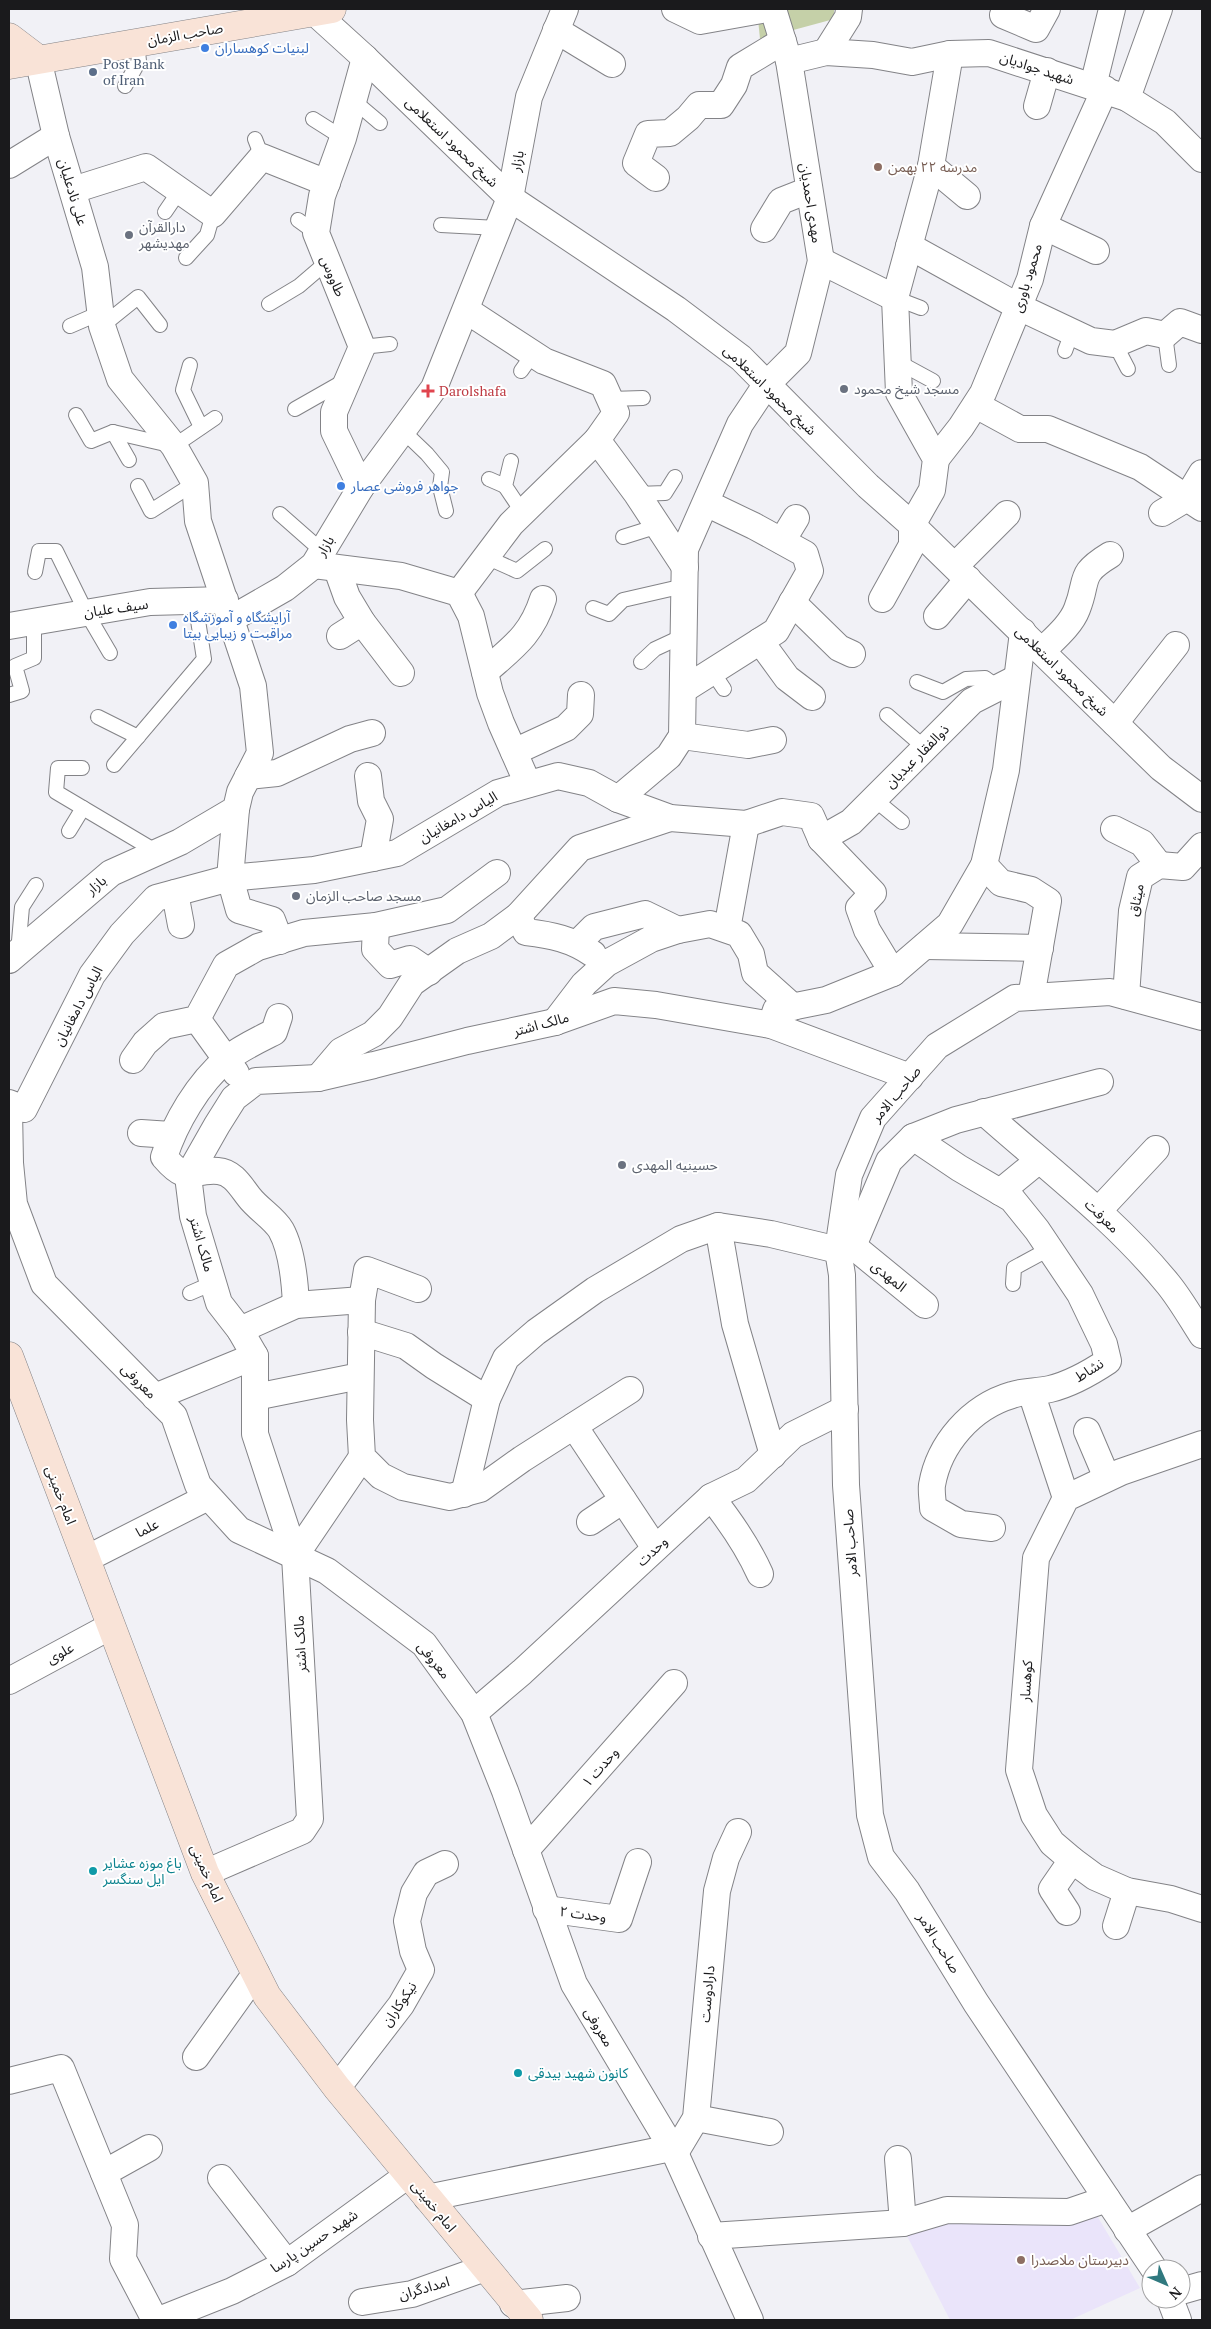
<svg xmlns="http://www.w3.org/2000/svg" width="1211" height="2329" font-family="'PT Serif','Noto Sans Arabic',serif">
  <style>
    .education { fill: #eae4fa }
    .green { fill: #c5d0a8 }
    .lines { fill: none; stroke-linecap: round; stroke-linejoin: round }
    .lane-casing { stroke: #838387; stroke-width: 16 }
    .street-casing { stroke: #838387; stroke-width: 28 }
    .secondary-casing { stroke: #838387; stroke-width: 29 }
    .lane { stroke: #fff; stroke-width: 14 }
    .street { stroke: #fff; stroke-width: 26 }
    .secondary { stroke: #f9e3d7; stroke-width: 28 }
    .shop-dot { fill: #3f7fe0; stroke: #fff; stroke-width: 2 }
    .service-dot { fill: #5c6f8a; stroke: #fff; stroke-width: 2 }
    .education-dot { fill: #8d6e63; stroke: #fff; stroke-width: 2 }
    .worship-dot { fill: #6b7280; stroke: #fff; stroke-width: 2 }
    .health-dot { fill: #e0444e; stroke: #fff; stroke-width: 2 }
    .culture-dot { fill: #0f9aa8; stroke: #fff; stroke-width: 2 }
    .labels { text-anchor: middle; stroke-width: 4; stroke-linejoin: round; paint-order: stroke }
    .street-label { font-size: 14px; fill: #1a1a1c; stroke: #fff }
    .shop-label { font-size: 14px; fill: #366cbe; stroke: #fff; text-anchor: start }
    .service-label { font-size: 14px; fill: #4e5e75; stroke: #fff; text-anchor: start }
    .education-label { font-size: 14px; fill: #785e54; stroke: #fff; text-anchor: start }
    .worship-label { font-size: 14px; fill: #5b616d; stroke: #fff; text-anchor: start }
    .health-label { font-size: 14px; fill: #be3a42; stroke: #fff; text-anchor: start }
    .culture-label { font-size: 14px; fill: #0d838f; stroke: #fff; text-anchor: start }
  </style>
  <rect width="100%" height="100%" fill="#f1f1f6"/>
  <polygon class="education" points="1096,2214 1140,2288 1070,2320 950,2320 905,2232 956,2215"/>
  <polygon class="green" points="757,9 834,9 834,19 760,39"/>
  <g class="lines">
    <defs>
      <g id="lane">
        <polyline points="125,86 139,61 137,42"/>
        <polyline points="354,101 380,123"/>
        <polyline points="313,119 343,138"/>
        <polyline points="255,139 262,157"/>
        <polyline points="165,212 180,190"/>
        <polyline points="298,220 316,233"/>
        <polyline points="441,225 498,228"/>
        <polyline points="186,258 207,235 213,214"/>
        <polyline points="895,298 921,308"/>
        <polyline points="269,304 299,286 327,262"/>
        <polyline points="70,326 100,313"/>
        <polyline points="102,326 138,297 160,325"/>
        <polyline points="1165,335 1169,365"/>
        <polyline points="1115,344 1128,369"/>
        <polyline points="362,347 390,344"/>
        <polyline points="1065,351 1072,332"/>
        <polyline points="898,362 933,381"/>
        <polyline points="190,365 183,390 201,427"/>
        <polyline points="521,371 533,354"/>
        <polyline points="610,399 643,398"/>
        <polyline points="295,409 346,380"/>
        <polyline points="76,415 91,441 113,432 174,446 215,418"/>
        <polyline points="403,431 427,454 442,472 440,487 446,511"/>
        <polyline points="113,432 129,460"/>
        <polyline points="511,461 505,486 523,513"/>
        <polyline points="489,479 505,486"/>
        <polyline points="138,486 151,511 195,483"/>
        <polyline points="637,494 665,493 675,477"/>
        <polyline points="280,514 322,551"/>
        <polyline points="623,537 658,526"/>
        <polyline points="486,557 517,571 545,549"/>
        <polyline points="35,572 39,551 56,551 86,612 110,653"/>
        <polyline points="593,608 609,614 623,600 684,586"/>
        <polyline points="641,662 655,649 683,636"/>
        <polyline points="712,671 724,689"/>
        <polyline points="917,682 943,692 966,679 985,678 999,688"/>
        <polyline points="9,695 22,691 15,666 34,658 34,621"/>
        <polyline points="887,715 925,748"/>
        <polyline points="98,717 138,737"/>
        <polyline points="114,765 204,659 195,601"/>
        <polyline points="82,768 58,768 56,792 157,852"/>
        <polyline points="874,799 902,822"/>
        <polyline points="69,831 83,808"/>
        <polyline points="18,952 22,907 36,885"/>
        <polyline points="1013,1284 1014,1268 1049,1249"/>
        <polyline points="190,1293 213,1283"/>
      </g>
      <g id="street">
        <polyline points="311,9 365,58 510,198 676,309 741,358 868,486 912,525 1161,768 1202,799"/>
        <polyline points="675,9 700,21 767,9"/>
        <polyline points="1003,15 1036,29 1047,9"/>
        <polyline points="556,30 612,64"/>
        <polyline points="826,52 848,17 849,9"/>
        <polyline points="789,61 826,52 873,55 912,62 950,54 989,53 1127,98 1165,122 1202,159"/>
        <polyline points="1093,86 1112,9"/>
        <polyline points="1127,98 1159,9"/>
        <polyline points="1037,106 1047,71"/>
        <polyline points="9,165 56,136"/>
        <polyline points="931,166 967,196"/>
        <polyline points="656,178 636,163 648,134 670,133 688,118 699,105 721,105 734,85 740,67 783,41"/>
        <polyline points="73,190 146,167 213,214 262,157 327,183"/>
        <polyline points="1043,226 1096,251"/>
        <polyline points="764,229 781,201 809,190"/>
        <polyline points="909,246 1019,307 1091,341 1115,344 1146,331 1165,335 1180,322 1202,330"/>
        <polyline points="821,261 895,298 931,166 950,54"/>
        <polyline points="976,405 1020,429 1048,429 1140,467 1202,508"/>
        <polyline points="597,440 637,494 685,567"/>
        <polyline points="936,459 961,427 983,393 1030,279 1043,226 1105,89"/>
        <polyline points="361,487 334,431 334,412 362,347 316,233 322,196 343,138 365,58"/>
        <polyline points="1162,513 1187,498 1202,473"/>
        <polyline points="782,541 796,518"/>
        <polyline points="314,565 401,576 459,593 471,616 490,693 501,723 528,784"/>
        <polyline points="955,566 1007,514"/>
        <polyline points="337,569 347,597 362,622 401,673"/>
        <polyline points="459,593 511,524 597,440 616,413 603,384 544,361 466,310"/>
        <polyline points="882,599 912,545 912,525 932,490 936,459 899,393 895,298"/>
        <polyline points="792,602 839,648 852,654"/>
        <polyline points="937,616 968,579"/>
        <polyline points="231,619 285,588 314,565 361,487 434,388 510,198 529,97 565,9"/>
        <polyline points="9,626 150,602 225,600"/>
        <polyline points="340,636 362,622"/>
        <polyline points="760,641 787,678 812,697"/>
        <path d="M 1042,651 C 1054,639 1071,625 1077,609 C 1089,579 1077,575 1110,555"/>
        <path d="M 485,672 C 513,647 531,636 543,599"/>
        <polyline points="683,690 776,631 810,571 805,554 754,526 706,503"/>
        <polyline points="1115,723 1176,645"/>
        <polyline points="682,736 748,745 773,740"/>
        <polyline points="514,752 566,728 580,714 581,695"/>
        <polyline points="248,776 277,773 350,739 372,733"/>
        <polyline points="368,776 371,801 380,819 373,858"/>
        <polyline points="618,799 669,756 682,736 685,549 740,424 766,385 798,353 821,261 789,61 773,9"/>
        <polyline points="236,809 230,878 239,910 272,920 280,941"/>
        <polyline points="1114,829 1142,843 1159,865"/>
        <polyline points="821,839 851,822 972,701 1017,678"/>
        <polyline points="984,865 1001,883 1031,890 1048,901 1031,997"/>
        <polyline points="175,893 181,925"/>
        <path d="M 518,916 L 526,932 C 551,935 572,939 593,954"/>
        <polyline points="376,926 375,949 390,965 410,959 429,972"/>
        <polyline points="727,929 746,824"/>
        <polyline points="578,943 594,927 645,914 678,930"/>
        <polyline points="925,946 1040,948"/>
        <polyline points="9,960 111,873 180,842 236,809 240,792 260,753 253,686 198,521 195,483 174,446 120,379 102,326 95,267 56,136 38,59"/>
        <polyline points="1126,996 1132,911 1140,877 1159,865 1183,867 1202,846"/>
        <path d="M 279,1017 L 274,1032 C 258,1040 241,1048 227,1059 C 198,1083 175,1123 164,1157 C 188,1185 189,1169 218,1171 C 233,1172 241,1187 249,1197 C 258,1209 274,1218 281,1230 C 292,1250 295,1283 296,1305"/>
        <polyline points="197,1019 236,1073"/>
        <polyline points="555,1022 584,984 607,963 651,939 678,930 710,924 739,934 751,954 755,973 793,1007"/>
        <polyline points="133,1060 145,1043 164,1026 197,1019 226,965 258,947 304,933 376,926 447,910 497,873"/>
        <polyline points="910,1077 771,1025 776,1010 826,1000 893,973 950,924 984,865 1006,770 1023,632"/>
        <polyline points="318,1078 341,1051 373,1034 390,1017 412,983 457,951 491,936 518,916 580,848 670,818"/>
        <polyline points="9,1103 24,1109 92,975 122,934 156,898 230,878 314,870 397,853 498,793 558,776 589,783 618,799 670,818 746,824 782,812 811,816 821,839 873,893 859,908 867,930 893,973"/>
        <polyline points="9,1110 10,1163 14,1204 44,1284 174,1416 198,1485 239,1530 327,1571 424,1644 474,1713 505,1791 574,1984 675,2153 750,2320"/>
        <path d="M 984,1112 C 1047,1168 1115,1219 1168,1284 C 1181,1300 1191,1318 1202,1335"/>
        <polyline points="141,1133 171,1135"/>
        <path d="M 913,1137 L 959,1168 L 1012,1199 L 1037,1230 L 1080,1294 L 1104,1344 L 1108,1361 C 1090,1373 1071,1384 1050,1389 C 1037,1392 1024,1391 1012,1395 C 971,1407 939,1444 932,1485 C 931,1492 933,1501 933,1508 L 961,1524 L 992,1528"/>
        <polyline points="1000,1192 1038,1161"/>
        <polyline points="1099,1210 1156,1149"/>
        <polyline points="718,1226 735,1324 773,1455"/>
        <polyline points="853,1246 925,1305"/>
        <polyline points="418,1289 367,1270 362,1300 360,1420 362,1457 381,1476 403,1487 450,1497 480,1489 522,1459 630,1390"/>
        <polyline points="240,1330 296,1305 362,1300"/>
        <polyline points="361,1332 406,1346 434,1366 487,1399"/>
        <polyline points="1031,1392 1066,1498"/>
        <polyline points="155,1397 255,1356"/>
        <polyline points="255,1397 360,1376"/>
        <polyline points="574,1426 655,1548"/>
        <polyline points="1087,1431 1107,1478"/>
        <polyline points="1202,1444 1121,1472 1066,1498 1036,1558 1019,1770 1034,1815 1052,1843 1072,1860 1095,1877 1127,1891 1171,1899 1202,1909"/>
        <polyline points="464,1494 487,1399 506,1358 536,1332 595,1290 681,1239 718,1226 771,1234 838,1250 853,1246 889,1161 913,1137 956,1120 1100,1082"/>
        <path d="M 711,1497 C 730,1521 747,1545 760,1574"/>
        <polyline points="590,1522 623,1500"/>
        <polyline points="295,1556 362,1457"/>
        <polyline points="86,1559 208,1497"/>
        <polyline points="9,1681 111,1626"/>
        <polyline points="474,1713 522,1672 711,1497 746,1480 793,1435 845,1409"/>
        <polyline points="526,1850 674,1683"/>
        <polyline points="205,1873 302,1831 310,1819 295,1556 255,1434 255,1356 240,1330 219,1303 193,1216 188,1176 217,1125 234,1098 256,1081 318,1078 374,1065 467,1041 555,1022 614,1001 656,1005 771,1025"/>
        <polyline points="546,1909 619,1919 638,1862"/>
        <polyline points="1067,1912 1052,1889 1072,1860"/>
        <polyline points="1116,1926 1127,1891"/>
        <polyline points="196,2057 256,1973"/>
        <polyline points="9,2081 61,2068 125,2225 123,2259 155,2320"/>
        <polyline points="337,2088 401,2005 421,1970 413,1951 407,1921 414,1893 426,1873 445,1864"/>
        <polyline points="696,2118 770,2132"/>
        <polyline points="675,2153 696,2118 717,1891 726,1858 738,1832"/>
        <polyline points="898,2159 903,2223"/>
        <polyline points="104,2173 149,2148"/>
        <polyline points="221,2178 287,2263"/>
        <polyline points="427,2198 671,2148"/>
        <polyline points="1127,2230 1202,2188"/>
        <polyline points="711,2236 903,2223 947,2210 1069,2212 1107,2199"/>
        <polyline points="1154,2269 976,2003 907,1891 881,1857 870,1815 846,1485 842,1275 838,1250 849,1175 873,1118 937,1046 1015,998 1110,992 1202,1017"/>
        <polyline points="1181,2291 1202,2285"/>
        <polyline points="1170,2299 1178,2320"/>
        <polyline points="362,2302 412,2294 485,2268"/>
        <polyline points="513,2304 567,2298"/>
        <polyline points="159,2320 232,2291 287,2263 408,2175"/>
      </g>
      <g id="secondary">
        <polyline points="9,37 38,59"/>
        <polyline points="9,65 332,9"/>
        <polyline points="9,1356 205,1873 267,1996 337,2088 529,2320"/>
      </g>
    </defs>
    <use href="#lane" class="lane-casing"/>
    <use href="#street" class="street-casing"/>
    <use href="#secondary" class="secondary-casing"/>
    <use href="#lane" class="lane"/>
    <use href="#street" class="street"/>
    <use href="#secondary" class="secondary"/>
  </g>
  <g class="shop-dot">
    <circle cx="205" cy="48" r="5"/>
    <circle cx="341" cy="486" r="5"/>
    <circle cx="173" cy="625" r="5"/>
  </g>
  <circle class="service-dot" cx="93" cy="72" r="5"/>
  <g class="education-dot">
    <circle cx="878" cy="167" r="5"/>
    <circle cx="1021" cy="2260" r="5"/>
  </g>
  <g class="worship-dot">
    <circle cx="129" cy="235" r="5"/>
    <circle cx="844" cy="389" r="5"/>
    <circle cx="296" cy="896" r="5"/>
    <circle cx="622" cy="1165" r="5"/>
  </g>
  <path class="health-dot" d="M425.5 383.5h5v5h5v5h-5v5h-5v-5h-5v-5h5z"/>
  <g class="culture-dot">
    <circle cx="93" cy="1871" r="5"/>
    <circle cx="518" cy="2073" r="5"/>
  </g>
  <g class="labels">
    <g class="street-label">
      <text transform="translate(185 34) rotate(-10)" y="5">صاحب الزمان</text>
      <text transform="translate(1037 68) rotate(18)" y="5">شهید جوادیان</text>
      <text transform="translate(452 142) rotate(44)" y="5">شیخ محمود استعلامی</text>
      <text transform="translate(517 161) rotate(-79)" y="5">بازار</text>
      <text transform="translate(73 192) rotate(73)" y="5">علی نادعلیان</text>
      <text transform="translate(811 203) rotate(81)" y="5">مهدی احمدیان</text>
      <text transform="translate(333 276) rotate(67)" y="5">طاووس</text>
      <text transform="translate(1027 278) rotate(-73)" y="5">محمود باوری</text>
      <text transform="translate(770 390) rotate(44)" y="5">شیخ محمود استعلامی</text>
      <text transform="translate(325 546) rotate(-59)" y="5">بازار</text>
      <text transform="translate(116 608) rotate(-8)" y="5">سیف علیان</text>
      <text transform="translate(1062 671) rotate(44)" y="5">شیخ محمود استعلامی</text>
      <text transform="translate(917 756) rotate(-45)" y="5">ذوالفقار عبدیان</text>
      <text transform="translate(458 817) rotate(-30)" y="5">الیاس دامغانیان</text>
      <text transform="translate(96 885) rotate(-40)" y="5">بازار</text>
      <text transform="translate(1136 900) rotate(-79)" y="5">میثاق</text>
      <text transform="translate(78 1006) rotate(-62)" y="5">الیاس دامغانیان</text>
      <text transform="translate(541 1024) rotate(-15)" y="5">مالک اشتر</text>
      <text transform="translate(896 1094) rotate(-50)" y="5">صاحب الامر</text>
      <text transform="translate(1102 1216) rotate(44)" y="5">معرفت</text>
      <text transform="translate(202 1244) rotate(74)" y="5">مالک اشتر</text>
      <text transform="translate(889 1276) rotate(39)" y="5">المهدی</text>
      <text transform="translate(1089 1370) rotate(-32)" y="5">نشاط</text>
      <text transform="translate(139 1381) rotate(45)" y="5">معروفی</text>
      <text transform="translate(61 1495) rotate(69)" y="5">امام خمینی</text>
      <text transform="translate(147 1528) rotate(-27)" y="5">علما</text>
      <text transform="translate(850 1543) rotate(-94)" y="5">صاحب الامر</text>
      <text transform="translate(652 1551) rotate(-43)" y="5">وحدت</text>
      <text transform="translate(300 1644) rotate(-93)" y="5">مالک اشتر</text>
      <text transform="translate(60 1653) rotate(-29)" y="5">علوی</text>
      <text transform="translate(434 1660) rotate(51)" y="5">معروفی</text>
      <text transform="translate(1026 1681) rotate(-86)" y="5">کوهسار</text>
      <text transform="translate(600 1767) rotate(-49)" y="5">وحدت ۱</text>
      <text transform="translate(207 1873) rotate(66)" y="5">امام خمینی</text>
      <text transform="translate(583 1914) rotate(8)" y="5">وحدت ۲</text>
      <text transform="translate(939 1943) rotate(58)" y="5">صاحب الامر</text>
      <text transform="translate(707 1994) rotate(-85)" y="5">دارادوست</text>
      <text transform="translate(399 2004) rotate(-56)" y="5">نیکوکاران</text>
      <text transform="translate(599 2027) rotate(59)" y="5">معروفی</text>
      <text transform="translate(434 2206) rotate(51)" y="5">امام خمینی</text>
      <text transform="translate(314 2241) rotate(-34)" y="5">شهید حسین پارسا</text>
      <text transform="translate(424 2288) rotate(-16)" y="5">امدادگران</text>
    </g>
    <g class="shop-label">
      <text x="215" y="53">لبنیات کوهساران</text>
      <text x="351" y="491">جواهر فروشی عصار</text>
      <text x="183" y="622">آرایشگاه و آموزشگاه<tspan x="183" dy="16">مراقبت و زیبایی بیتا</tspan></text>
    </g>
    <g class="service-label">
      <text x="103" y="69">Post Bank<tspan x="103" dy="16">of Iran</tspan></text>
    </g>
    <g class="education-label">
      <text x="888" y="172">مدرسه ۲۲ بهمن</text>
      <text x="1031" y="2265">دبیرستان ملاصدرا</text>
    </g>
    <g class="worship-label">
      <text x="139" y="232">دارالقرآن<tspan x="139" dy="16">مهدیشهر</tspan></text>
      <text x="854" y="394">مسجد شیخ محمود</text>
      <text x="306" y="901">مسجد صاحب الزمان</text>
      <text x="632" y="1170">حسینیه المهدی</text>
    </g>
    <g class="health-label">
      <text x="439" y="396">Darolshafa</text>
    </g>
    <g class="culture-label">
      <text x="103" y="1868">باغ موزه عشایر<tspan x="103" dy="16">ایل سنگسر</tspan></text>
      <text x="528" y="2078">کانون شهید بیدقی</text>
    </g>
  </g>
  <rect width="1211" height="2329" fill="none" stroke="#1a1a1c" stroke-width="20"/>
  <g transform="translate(1166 2284) rotate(135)"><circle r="24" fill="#ffffff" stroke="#a3a3a4"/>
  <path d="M0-4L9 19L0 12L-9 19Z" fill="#30797f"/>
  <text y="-8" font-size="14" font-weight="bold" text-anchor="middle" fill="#1a1a1c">N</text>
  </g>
</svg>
